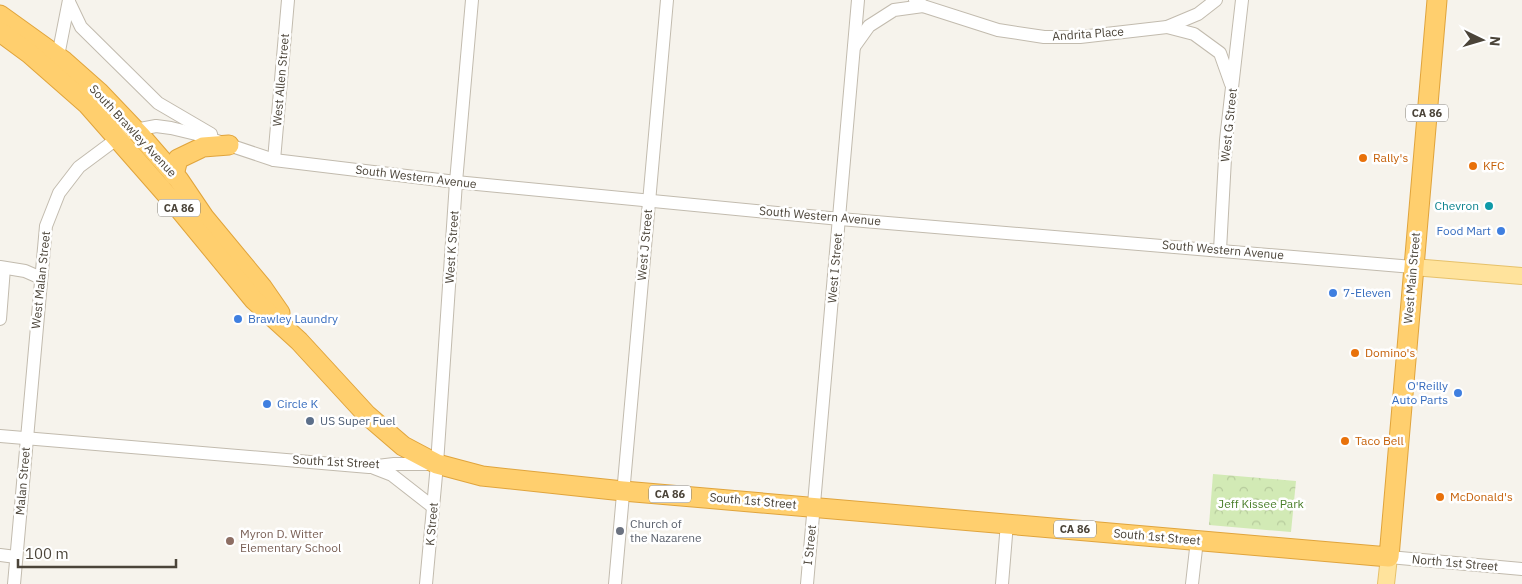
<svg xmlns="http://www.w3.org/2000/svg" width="1522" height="584" font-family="'IBM Plex Sans',sans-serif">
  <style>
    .park { fill: url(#park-crowns) }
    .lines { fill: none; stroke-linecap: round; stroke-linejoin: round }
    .minor-casing { stroke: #c2bbae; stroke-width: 14 }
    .major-casing { stroke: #e6c16a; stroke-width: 18 }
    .highway-casing { stroke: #e0a43c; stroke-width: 21 }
    .minor { stroke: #fff; stroke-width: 12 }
    .major { stroke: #ffe39c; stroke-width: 16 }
    .highway { stroke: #ffcf6e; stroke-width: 19 }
    .food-dot { fill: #e8710a; stroke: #fff; stroke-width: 2 }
    .culture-dot { fill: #0f9aa8; stroke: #fff; stroke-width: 2 }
    .shop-dot { fill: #3f7fe0; stroke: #fff; stroke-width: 2 }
    .service-dot { fill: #5c6f8a; stroke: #fff; stroke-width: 2 }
    .worship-dot { fill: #6b7280; stroke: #fff; stroke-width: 2 }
    .education-dot { fill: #8d6e63; stroke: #fff; stroke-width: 2 }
    .labels { text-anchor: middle; stroke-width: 5; stroke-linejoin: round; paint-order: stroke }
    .shield { fill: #fff; stroke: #817c74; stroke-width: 1 }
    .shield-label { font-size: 11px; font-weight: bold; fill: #4b4439 }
    .street-label { font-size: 12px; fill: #4b4439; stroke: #fff }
    .food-label { font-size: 12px; fill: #c56008; stroke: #fff; text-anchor: start }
    .culture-label { font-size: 12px; fill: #0d838f; stroke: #fff; text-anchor: end }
    .shop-label { font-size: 12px; fill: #366cbe; stroke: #fff; text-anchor: start }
    .service-label { font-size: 12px; fill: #4e5e75; stroke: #fff; text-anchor: start }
    .park-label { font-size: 12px; fill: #4a7f2a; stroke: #fff }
    .worship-label { font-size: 12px; fill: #5b616d; stroke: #fff; text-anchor: start }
    .education-label { font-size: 12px; fill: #785e54; stroke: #fff; text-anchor: start }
  </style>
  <defs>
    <pattern id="park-crowns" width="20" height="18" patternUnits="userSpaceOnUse" patternTransform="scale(1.25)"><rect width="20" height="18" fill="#d2eab5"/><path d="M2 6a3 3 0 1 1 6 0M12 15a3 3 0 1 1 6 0" fill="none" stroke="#b6ca9c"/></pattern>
  </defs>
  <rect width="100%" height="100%" fill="#f6f3ec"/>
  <polygon class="park" points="1213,474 1296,481 1291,532 1209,525"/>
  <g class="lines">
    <defs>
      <g id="minor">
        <polyline points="915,0 923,6 998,30 1044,37 1080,37 1167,27 1198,14 1216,0"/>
        <polyline points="69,2 81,27 158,103 211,134"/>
        <polyline points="1167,27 1194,34 1220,53 1231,84"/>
        <polyline points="854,47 869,26 894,10 923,6"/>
        <polyline points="58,56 69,0"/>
        <polyline points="274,160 288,0"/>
        <polyline points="1220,250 1226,140 1242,0"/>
        <polyline points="0,267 25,271 41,278"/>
        <polyline points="0,319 4,268"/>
        <polyline points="0,436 369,467 394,464 432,464"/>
        <polyline points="374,468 392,475 433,507"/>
        <polyline points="0,555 16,557"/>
        <polyline points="1389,557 1522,569"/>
        <polyline points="14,584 46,226 59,193 79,167 118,138 135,130 156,126 171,128 196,134 274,160 456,182 840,219 1413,267"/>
        <polyline points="426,584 437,464 456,182 472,0"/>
        <polyline points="615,584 667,0"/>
        <polyline points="807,584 858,0"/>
        <polyline points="1002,584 1007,523"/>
        <polyline points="1192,584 1197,540"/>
      </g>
      <g id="major">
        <polyline points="1413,267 1522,276"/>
        <polyline points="1386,584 1389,557"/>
      </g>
      <g id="highway">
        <polyline points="0,15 64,61 99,92 140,135 179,180 204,217 262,287 280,313"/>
        <polyline points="0,32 30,54 87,104 180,210 254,300 299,341 367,415 403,446 437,464 482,476 623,491 1389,557 1437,0"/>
        <polyline points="174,175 178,159 203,147 229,145"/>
      </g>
    </defs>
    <use href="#minor" class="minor-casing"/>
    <use href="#major" class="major-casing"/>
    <use href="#highway" class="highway-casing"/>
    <use href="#minor" class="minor"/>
    <use href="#major" class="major"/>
    <use href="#highway" class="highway"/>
  </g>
  <g class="food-dot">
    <circle cx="1363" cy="158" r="5"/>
    <circle cx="1473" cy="166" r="5"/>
    <circle cx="1355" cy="353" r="5"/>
    <circle cx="1345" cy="441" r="5"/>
    <circle cx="1440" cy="497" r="5"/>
  </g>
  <circle class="culture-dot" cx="1489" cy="206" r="5"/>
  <g class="shop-dot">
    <circle cx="1501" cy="231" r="5"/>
    <circle cx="1333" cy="293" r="5"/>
    <circle cx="238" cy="319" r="5"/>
    <circle cx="1458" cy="393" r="5"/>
    <circle cx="267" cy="404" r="5"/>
  </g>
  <circle class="service-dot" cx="310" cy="421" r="5"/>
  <circle class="worship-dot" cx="620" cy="531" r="5"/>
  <circle class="education-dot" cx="230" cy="541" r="5"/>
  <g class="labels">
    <g class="shield">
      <rect x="1406" y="104.5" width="42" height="17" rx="4"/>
      <rect x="158" y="199.5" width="42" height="17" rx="4"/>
      <rect x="649" y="485.5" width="42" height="17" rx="4"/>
      <rect x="1054" y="520.5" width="42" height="17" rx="4"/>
    </g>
    <g class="shield-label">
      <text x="1427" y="117">CA 86</text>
      <text x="179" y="212">CA 86</text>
      <text x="670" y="498">CA 86</text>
      <text x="1075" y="533">CA 86</text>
    </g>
    <g class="street-label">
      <text transform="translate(1088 34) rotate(-4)" y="4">Andrita Place</text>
      <text transform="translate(281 80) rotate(-85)" y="4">West Allen Street</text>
      <text transform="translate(1229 125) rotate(-84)" y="4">West G Street</text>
      <text transform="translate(133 131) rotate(47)" y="4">South Brawley Avenue</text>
      <text transform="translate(416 177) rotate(7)" y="4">South Western Avenue</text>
      <text transform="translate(820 216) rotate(5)" y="4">South Western Avenue</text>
      <text transform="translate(645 245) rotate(-85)" y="4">West J Street</text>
      <text transform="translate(452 247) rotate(-86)" y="4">West K Street</text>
      <text transform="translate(1223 250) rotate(5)" y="4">South Western Avenue</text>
      <text transform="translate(835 268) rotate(-85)" y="4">West I Street</text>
      <text transform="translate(1412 278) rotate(-85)" y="4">West Main Street</text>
      <text transform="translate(41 280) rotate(-84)" y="4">West Malan Street</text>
      <text transform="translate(336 462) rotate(3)" y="4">South 1st Street</text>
      <text transform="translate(23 481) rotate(-85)" y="4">Malan Street</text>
      <text transform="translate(753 501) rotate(5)" y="4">South 1st Street</text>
      <text transform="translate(432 524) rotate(-85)" y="4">K Street</text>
      <text transform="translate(1157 537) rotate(5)" y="4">South 1st Street</text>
      <text transform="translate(810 545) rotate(-84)" y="4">I Street</text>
      <text transform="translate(1455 563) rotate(5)" y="4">North 1st Street</text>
    </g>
    <g class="food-label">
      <text x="1373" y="162">Rally's</text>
      <text x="1483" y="170">KFC</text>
      <text x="1365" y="357">Domino's</text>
      <text x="1355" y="445">Taco Bell</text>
      <text x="1450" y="501">McDonald's</text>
    </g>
    <g class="culture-label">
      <text x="1479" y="210">Chevron</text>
    </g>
    <g class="shop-label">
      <text x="1491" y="235" text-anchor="end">Food Mart</text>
      <text x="1343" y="297">7-Eleven</text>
      <text x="248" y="323">Brawley Laundry</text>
      <text x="1448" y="390" text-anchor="end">O'Reilly<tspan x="1448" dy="14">Auto Parts</tspan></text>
      <text x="277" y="408">Circle K</text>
    </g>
    <g class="service-label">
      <text x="320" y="425">US Super Fuel</text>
    </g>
    <g class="park-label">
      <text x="1261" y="508">Jeff Kissee Park</text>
    </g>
    <g class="worship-label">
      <text x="630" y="528">Church of<tspan x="630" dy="14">the Nazarene</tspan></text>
    </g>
    <g class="education-label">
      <text x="240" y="538">Myron D. Witter<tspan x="240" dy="14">Elementary School</tspan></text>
    </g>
  </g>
  <g transform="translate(1482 40) rotate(95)" stroke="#ffffff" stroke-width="4" paint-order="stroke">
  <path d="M0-4L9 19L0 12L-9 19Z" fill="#4b4439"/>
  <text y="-8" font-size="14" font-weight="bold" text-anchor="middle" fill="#4b4439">N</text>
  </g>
  <path d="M18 559v8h158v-8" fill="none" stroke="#4b4439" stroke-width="2.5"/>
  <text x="25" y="559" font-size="15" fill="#4b4439" stroke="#ffffff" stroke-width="4" paint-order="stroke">100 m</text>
</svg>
